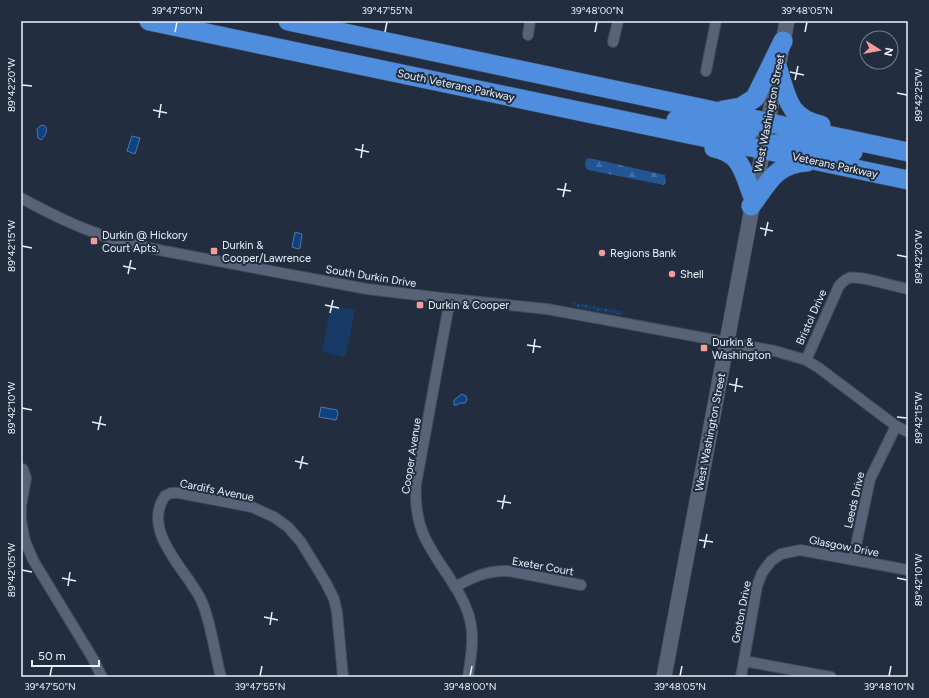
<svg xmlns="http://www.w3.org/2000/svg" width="929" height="698" font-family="Figtree,sans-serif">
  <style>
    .grass { fill: url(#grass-dots) }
    .forest { fill: url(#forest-firs) }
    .garden { fill: #183a66 }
    .water { fill: #0e4281; stroke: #5077a6 }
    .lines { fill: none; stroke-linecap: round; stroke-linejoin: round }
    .street-casing { stroke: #414b59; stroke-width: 12 }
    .secondary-casing { stroke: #414b59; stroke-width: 16 }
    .highway-casing { stroke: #414b59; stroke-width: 20 }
    .street { stroke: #576477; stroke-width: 10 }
    .secondary { stroke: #576477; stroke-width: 15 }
    .highway { stroke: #4f8dde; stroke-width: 19 }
    .ticks { fill: none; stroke: #eaf2fd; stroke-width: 1.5 }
    .poi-dot { fill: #f59b9a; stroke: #222e3f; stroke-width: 1.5 }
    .labels { text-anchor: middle; stroke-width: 4; stroke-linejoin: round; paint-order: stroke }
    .street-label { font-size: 11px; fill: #eaf2fd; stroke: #222e3f }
    .poi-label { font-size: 11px; fill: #eaf2fd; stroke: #222e3f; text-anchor: start }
    .neatline { fill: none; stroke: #eaf2fd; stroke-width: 1.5 }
    .ticks-label { font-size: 10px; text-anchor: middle; fill: #eaf2fd }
  </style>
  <defs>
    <pattern id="grass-dots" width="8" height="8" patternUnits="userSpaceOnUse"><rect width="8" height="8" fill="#183a66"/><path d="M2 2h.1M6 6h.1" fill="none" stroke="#3a577d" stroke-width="1.8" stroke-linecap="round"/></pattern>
    <pattern id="forest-firs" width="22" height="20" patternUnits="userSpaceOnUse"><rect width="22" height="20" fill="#235595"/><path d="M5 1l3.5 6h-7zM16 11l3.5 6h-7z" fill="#436ea5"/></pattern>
  </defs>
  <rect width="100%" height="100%" fill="#222e3f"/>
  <polygon class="grass" points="571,302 624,312 621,315 573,306"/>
  <polygon class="forest" points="589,158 665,175 666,181 664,185 588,170 585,166 586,159"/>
  <polygon class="garden" points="331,305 355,310 345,357 322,352"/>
  <g class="water">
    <path d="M 43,125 L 46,127 C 48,131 44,138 41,140 L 38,138 L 37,129 L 40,126 Z"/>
    <polygon points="132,136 140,138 135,154 127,151"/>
    <polygon points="295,232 302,234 300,248 298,249 292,247"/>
    <polygon points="462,394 466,396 467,400 465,403 460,403 457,405 454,405 454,400"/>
    <polygon points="321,407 337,410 338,414 336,420 319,417"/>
  </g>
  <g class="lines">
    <defs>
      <g id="street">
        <polyline points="528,35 530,21"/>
        <polyline points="613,42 618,21"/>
        <polyline points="706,71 716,21"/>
        <path d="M 21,198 C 45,211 70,224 96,233 C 118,242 141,246 164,251 L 367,289 L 442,298 L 547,309 L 775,351 L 806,360 L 819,368 L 896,426 L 908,432"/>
        <path d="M 450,299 L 416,484 C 415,502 417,521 425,538 C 438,565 460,587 469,616 C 475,636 471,657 468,677"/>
        <path d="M 806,360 L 839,286 C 841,283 845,280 849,278 C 859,275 896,287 908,289"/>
        <polyline points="23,469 26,478 21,506 21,520 25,541 33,560 92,657 102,677"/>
        <polyline points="165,496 171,493 179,493 252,507 274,517 288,527 301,542 326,583 334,599 337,612 343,677"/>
        <path d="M 165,496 C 140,532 189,572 202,602 C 211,623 215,655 221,677"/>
        <polyline points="853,560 870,479 896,426"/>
        <path d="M 455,587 C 473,577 488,570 508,571 L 581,585"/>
        <polyline points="744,661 831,677"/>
        <polyline points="741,677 757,586 762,573 771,561 781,554 800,550 908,570"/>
      </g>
      <polyline id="secondary" points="664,677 787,21"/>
      <g id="highway">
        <polyline points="149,21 908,180"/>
        <polyline points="288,21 908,152"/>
        <path d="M 778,69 C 787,97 788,118 821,125"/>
        <polyline points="723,110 741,107 755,98 783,41"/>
        <polyline points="676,120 750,130"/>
        <polyline points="771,145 786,142 853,152"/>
        <path d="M 714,148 C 743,154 743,173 753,197"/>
        <path d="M 751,206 C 769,182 775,164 807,162"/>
      </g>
    </defs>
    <use href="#street" class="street-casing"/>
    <use href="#secondary" class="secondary-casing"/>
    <use href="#highway" class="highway-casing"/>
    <use href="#street" class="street"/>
    <use href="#secondary" class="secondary"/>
    <use href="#highway" class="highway"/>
  </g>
  <path class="ticks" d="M 175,32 L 177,22M 385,32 L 387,22M 595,32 L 597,22M 805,32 L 807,22M 790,72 L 804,75M 795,80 L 798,66M 22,85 L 32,86M 897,93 L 907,95M 153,110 L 167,113M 159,118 L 161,104M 355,149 L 369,152M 361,158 L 363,144M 557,189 L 571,191M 563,197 L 566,183M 760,228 L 773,231M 765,236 L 768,222M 22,246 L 32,248M 897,255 L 907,257M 123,266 L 136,269M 128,274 L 131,260M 325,305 L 339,308M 330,313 L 333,300M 527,345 L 541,347M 533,353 L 535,339M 729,384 L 743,387M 735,392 L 737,378M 22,408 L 32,410M 897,417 L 907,418M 92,422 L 106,425M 98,430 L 101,416M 295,461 L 308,464M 300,469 L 303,456M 497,501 L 511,503M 502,509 L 505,495M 699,540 L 713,542M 704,548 L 707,534M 22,570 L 32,572M 62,578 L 76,581M 897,578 L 907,580M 68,586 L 70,572M 264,617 L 278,620M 270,625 L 272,612M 50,676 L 52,666M 260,676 L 262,666M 470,676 L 472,666M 680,676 L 682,666M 889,676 L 891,666"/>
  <g class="poi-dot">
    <rect x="90" y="237" width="8" height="8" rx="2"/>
    <rect x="210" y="247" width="8" height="8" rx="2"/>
    <circle cx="602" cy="253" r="4"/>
    <circle cx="672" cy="274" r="4"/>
    <rect x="416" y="301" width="8" height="8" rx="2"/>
    <rect x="700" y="344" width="8" height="8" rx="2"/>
  </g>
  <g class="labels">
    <g class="street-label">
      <text transform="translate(456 85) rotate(12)" y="4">South Veterans Parkway</text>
      <text transform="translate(769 113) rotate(-79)" y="4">West Washington Street</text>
      <text transform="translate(835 165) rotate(12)" y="4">Veterans Parkway</text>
      <text transform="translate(371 276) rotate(9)" y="4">South Durkin Drive</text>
      <text transform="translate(811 317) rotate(-66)" y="4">Bristol Drive</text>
      <text transform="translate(710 432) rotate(-79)" y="4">West Washington Street</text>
      <text transform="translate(411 456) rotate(-81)" y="4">Cooper Avenue</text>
      <text transform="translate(217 490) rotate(11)" y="4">Cardifs Avenue</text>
      <text transform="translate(854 500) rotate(-77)" y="4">Leeds Drive</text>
      <text transform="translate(844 546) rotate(11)" y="4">Glasgow Drive</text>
      <text transform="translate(543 566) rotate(10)" y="4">Exeter Court</text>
      <text transform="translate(741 612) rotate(-79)" y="4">Groton Drive</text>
    </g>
    <g class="poi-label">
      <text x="102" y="239">Durkin @ Hickory<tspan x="102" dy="13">Court Apts.</tspan></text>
      <text x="222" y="249">Durkin &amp;<tspan x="222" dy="13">Cooper/Lawrence</tspan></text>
      <text x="610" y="257">Regions Bank</text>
      <text x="680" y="278">Shell</text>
      <text x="428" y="309">Durkin &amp; Cooper</text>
      <text x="712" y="346">Durkin &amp;<tspan x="712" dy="13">Washington</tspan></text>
    </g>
  </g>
  <rect width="929" height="698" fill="none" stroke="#222e3f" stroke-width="44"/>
  <g transform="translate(879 50) rotate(101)"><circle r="19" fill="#222e3f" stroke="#727c8b"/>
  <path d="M0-3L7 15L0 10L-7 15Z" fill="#f59b9a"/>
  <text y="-6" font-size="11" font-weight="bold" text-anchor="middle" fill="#eaf2fd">N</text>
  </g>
  <path d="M32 660v6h67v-6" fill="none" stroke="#eaf2fd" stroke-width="2"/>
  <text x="38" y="660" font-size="12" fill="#eaf2fd" stroke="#222e3f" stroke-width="3" paint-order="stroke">50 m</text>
  <rect x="22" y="22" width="885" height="654" class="neatline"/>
  <g class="ticks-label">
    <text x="177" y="14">39°47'50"N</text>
    <text x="387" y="14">39°47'55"N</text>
    <text x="597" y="14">39°48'00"N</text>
    <text x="807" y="14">39°48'05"N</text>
    <text transform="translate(11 85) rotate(-90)" y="4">89°42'20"W</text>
    <text transform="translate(918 95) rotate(-90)" y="4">89°42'25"W</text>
    <text transform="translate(11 246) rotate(-90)" y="4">89°42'15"W</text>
    <text transform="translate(918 257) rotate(-90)" y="4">89°42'20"W</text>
    <text transform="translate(11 408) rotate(-90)" y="4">89°42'10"W</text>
    <text transform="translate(918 418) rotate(-90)" y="4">89°42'15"W</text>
    <text transform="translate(11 570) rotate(-90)" y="4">89°42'05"W</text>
    <text transform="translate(918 580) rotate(-90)" y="4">89°42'10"W</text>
    <text x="50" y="690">39°47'50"N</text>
    <text x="260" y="690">39°47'55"N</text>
    <text x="470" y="690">39°48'00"N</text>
    <text x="680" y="690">39°48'05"N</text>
    <text x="889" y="690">39°48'10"N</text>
  </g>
</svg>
